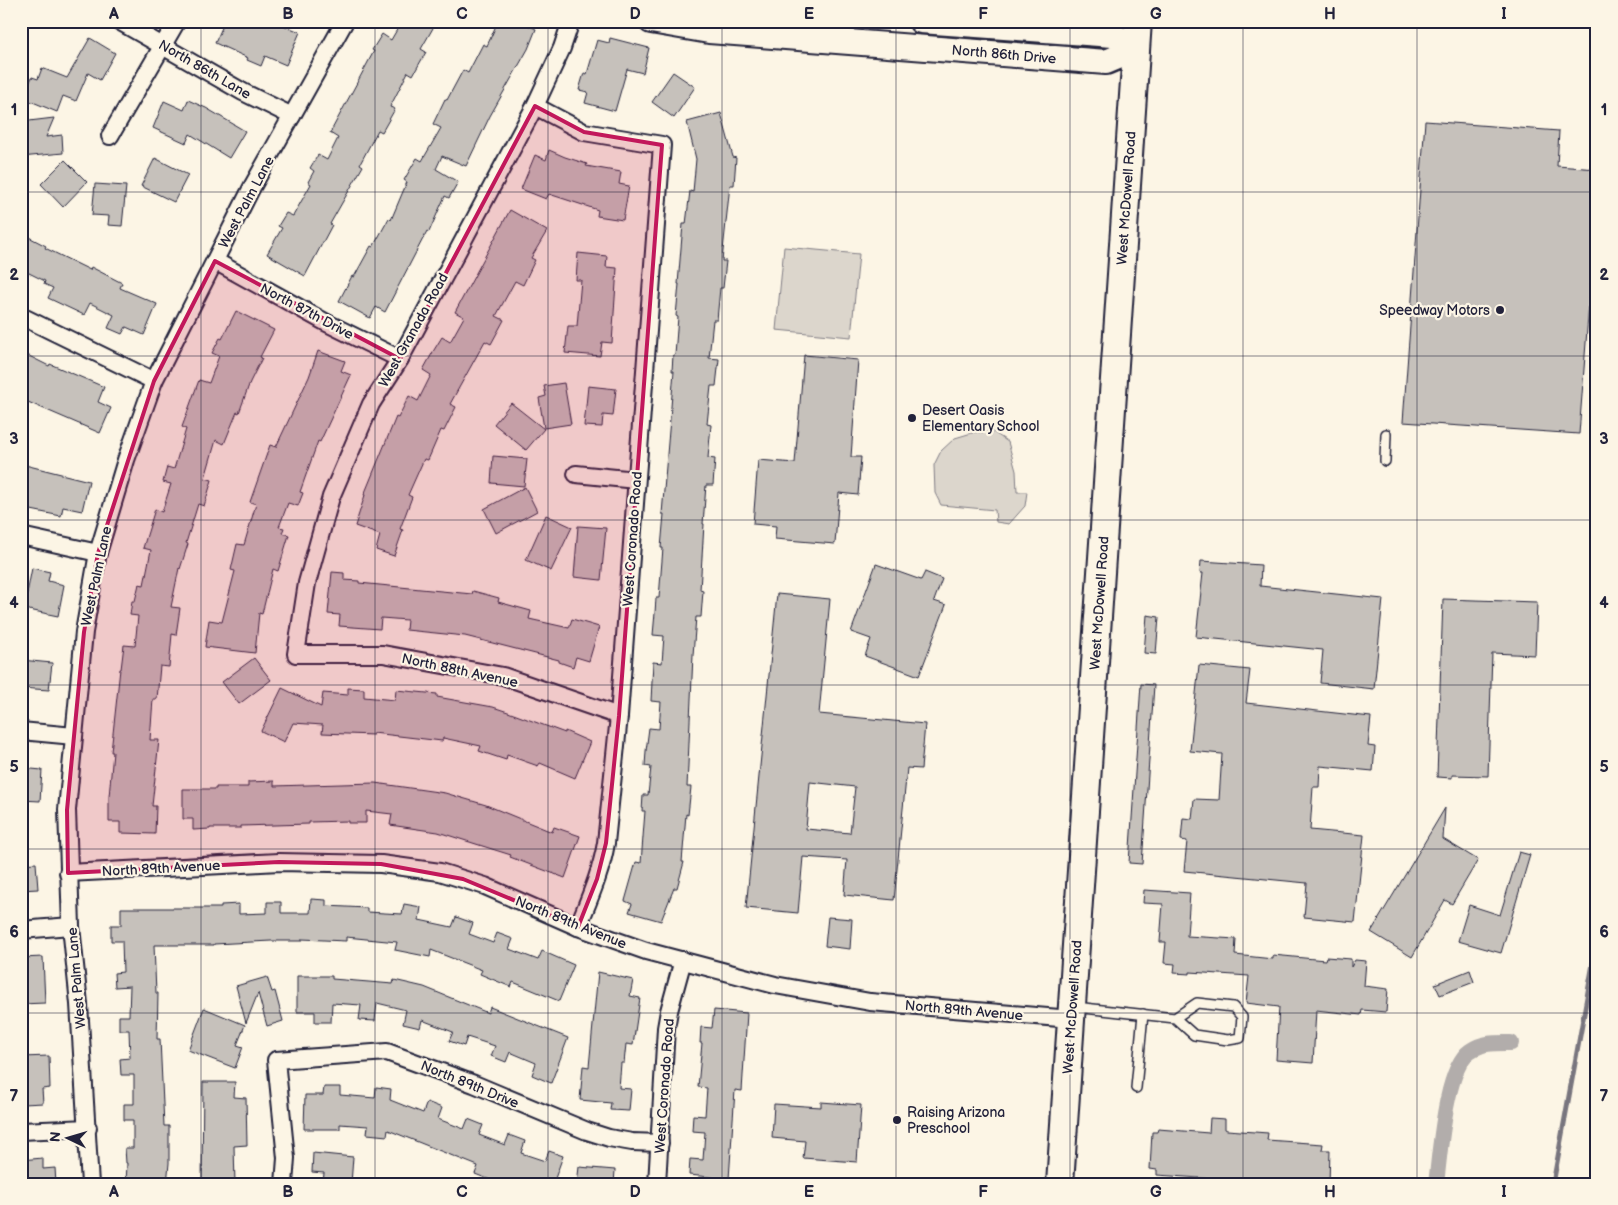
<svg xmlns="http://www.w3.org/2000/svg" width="1618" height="1205" font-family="'Balsamiq Sans',sans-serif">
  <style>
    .green { fill: #dcd6cc; stroke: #7f7c84 }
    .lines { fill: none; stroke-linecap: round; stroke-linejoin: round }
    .stream { stroke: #78757e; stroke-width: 5 }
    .canal { stroke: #b2adab; stroke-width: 16 }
    .building { fill: #c6c1bb; stroke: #22223b; fill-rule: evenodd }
    .lane-casing { stroke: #22223b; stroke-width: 12 }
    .street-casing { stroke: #22223b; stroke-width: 20 }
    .secondary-casing { stroke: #22223b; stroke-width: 28 }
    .primary-casing { stroke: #22223b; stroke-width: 30 }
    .lane { stroke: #fcf5e5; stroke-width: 9 }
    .street { stroke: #fcf5e5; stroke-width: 16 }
    .secondary { stroke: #fcf5e5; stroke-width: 24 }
    .primary { stroke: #fcf5e5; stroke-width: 26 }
    .marked { fill: #c2185b; fill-opacity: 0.2; stroke: #c2185b; stroke-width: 4; stroke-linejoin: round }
    .grid { fill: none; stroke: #22223b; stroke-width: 1; stroke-opacity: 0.55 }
    .poi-dot { fill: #22223b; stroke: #fcf5e5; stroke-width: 2 }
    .labels { text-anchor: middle; stroke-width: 4.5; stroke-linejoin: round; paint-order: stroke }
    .street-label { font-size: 14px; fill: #22223b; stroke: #fcf5e5 }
    .poi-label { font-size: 14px; fill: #22223b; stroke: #fcf5e5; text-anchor: start }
    .neatline { fill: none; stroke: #22223b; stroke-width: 2 }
    .grid-label { font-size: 16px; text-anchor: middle; font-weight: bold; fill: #22223b }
  </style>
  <rect width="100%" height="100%" fill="#fcf5e5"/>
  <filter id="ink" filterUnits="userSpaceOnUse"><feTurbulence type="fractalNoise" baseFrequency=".02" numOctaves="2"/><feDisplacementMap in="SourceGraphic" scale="10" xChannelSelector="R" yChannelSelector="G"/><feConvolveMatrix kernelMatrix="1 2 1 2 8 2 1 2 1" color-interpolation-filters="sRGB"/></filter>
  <g filter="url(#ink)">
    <g class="green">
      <polygon points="784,247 859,254 851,337 776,330"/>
      <polygon points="975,432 993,432 1008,442 1016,471 1017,492 1027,492 1025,506 1009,524 996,522 995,510 941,505 935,493 934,465 941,451 955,438"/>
    </g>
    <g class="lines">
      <polyline class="stream" points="1553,1184 1597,942"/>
      <path class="canal" d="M 1436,1184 C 1440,1154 1445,1068 1470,1051 C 1483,1042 1496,1043 1511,1043"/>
    </g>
    <g class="building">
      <polygon points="225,21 273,21 300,32 286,65 265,56 261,66 247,60 248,58 215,43"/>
      <polygon points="402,21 437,21 421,49 426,52 413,75 408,72 390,107 395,109 382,132 378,130 360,164 363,166 330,224 332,225 305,276 267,254 282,228 278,226 286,213 293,216 311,184 308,182 314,171 310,168 318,155 327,160 338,138 330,133 374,51 372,50 382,34 391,40"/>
      <polygon points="498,21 526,21 525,24 536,29 528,49 490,116 466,166 442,156 436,169 458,182 449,198 445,196 429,232 427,231 385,312 376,307 370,318 339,301 352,276 354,277 371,246 373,247 389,218 391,220 407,182 404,180 417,158 422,161 441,128 433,124 445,99 447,100 463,70 468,73 483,44 487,46"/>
      <polygon points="90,38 115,53 100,80 88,73 76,101 63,96 57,112 23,98 32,77 38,79 42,68 67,78"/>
      <polygon points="610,38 649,48 643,73 627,69 615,111 585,103 588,92 579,90 584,73 587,74 597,40 609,43"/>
      <polygon points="673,72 695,87 674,118 652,102"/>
      <polygon points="188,100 206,108 245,131 229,158 190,134 186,143 153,128 164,101 184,110"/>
      <polygon points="721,113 733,157 736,158 734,185 730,185 726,222 722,261 726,261 723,288 720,288 717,320 713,320 709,358 719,359 716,386 711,386 707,424 711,425 708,458 715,459 713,485 706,485 703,524 704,524 700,590 703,591 701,617 696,617 693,655 687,787 691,787 688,815 686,814 682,862 684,862 677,888 674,888 661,921 629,912 632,904 625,901 636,862 641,863 645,811 642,811 643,795 648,795 651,767 645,766 646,751 649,728 659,729 661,702 651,701 653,662 662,663 664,636 653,635 655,613 656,598 659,598 663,548 661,548 664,514 662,514 674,371 672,371 673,355 675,355 678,317 676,316 679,284 678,284 683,224 686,224 690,191 693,192 696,159 687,122"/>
      <polygon points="54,118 46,137 62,135 63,153 21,157 21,122"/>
      <polygon points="1425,121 1559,131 1557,166 1597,169 1597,199 1579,434 1403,422"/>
      <polygon points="549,150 565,157 587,164 586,166 621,172 619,184 629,186 623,220 597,216 598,210 549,194 546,199 521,189 535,155 546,160"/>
      <polygon points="155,158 188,175 174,202 141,186"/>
      <polygon points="65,160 87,182 63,207 41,184"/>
      <polygon points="95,184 126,186 122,226 108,225 109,216 92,215"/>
      <polygon points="510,210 547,231 531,258 535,260 523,285 515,281 496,316 504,320 491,344 485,341 450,404 456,407 444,431 441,430 428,460 424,459 408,495 412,497 400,529 403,530 394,556 376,550 380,535 355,526 365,495 364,495 396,417 398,418 409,396 418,401 431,375 423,370 434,350 442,337 450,342 464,317 455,312"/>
      <polygon points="21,233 46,246 45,248 90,270 91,267 122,283 120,288 157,304 144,335 126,327 122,334 108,328 114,315 90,303 84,315 48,298 53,288 44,284 45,281 21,269"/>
      <polygon points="578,253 607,256 606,267 617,268 612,343 602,342 600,356 565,353 568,326 577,326 581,280 576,280"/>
      <polygon points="236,311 274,330 260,357 262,358 250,382 239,413 237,412 224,444 216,440 205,478 212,480 204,506 198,504 186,543 188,544 180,569 179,568 171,607 180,608 176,635 172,634 169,667 160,666 157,699 153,699 150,740 159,740 152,806 156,806 155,834 120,833 120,822 109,822 109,797 113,752 111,752 120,669 121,669 124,645 135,646 138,616 130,615 132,601 135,601 139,584 144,585 151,550 143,548 155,509 162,512 171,484 163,482 167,467 174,469 186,429 182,427 199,380 209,383 219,356 212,353 220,338 222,339"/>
      <polygon points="318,351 345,361 341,371 351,375 320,442 318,441 300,492 303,493 298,506 288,503 279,527 284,528 282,533 289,535 278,571 273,569 262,614 259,613 255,653 205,647 209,620 222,622 235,571 231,570 237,544 244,545 256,504 250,502 270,445 276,447 309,377"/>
      <polygon points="21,352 49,366 50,364 104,387 98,402 111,408 100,433 21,399"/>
      <polygon points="804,355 858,360 851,457 861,457 858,495 839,493 835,544 775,539 776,526 753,524 758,460 795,463"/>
      <polygon points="564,383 571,424 544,428 539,398 546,396 544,386"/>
      <polygon points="588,386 616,389 613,416 603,415 602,427 584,426"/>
      <polygon points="511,403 544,429 526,450 494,424"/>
      <polygon points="493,456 527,459 524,486 491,483"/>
      <polygon points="21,464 89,481 82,511 63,507 61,516 21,508"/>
      <polygon points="525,487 537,511 496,533 484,509"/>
      <polygon points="546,515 572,527 551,571 526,560"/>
      <polygon points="578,526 606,528 601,580 574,577"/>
      <polygon points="1201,561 1261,565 1260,586 1383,599 1374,689 1320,683 1323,650 1196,637 1203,573 1200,573"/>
      <polygon points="876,564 921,580 925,572 942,579 934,601 946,605 919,676 865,656 871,639 851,632"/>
      <polygon points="32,568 50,572 48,581 64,585 58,616 24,609"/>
      <polygon points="332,572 344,573 344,580 359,581 359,583 472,594 473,591 499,598 498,602 531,611 529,619 569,628 572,619 599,627 589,661 576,657 573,667 559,662 559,660 465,636 406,630 407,620 381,618 380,629 339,626 340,615 328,614"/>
      <path d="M 777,594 L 830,599 L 819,714 L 925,724 L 921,769 L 907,768 L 894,900 L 844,895 L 847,860 L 803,857 L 798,913 L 746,908 ZM 810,782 L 855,787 L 850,833 L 806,829 Z"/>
      <polygon points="1443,599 1537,602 1535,655 1492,653 1488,776 1452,775 1452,778 1437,777"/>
      <polygon points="1147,615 1159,617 1156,654 1144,653"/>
      <polygon points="254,658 271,680 239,704 222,682"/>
      <polygon points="21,660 52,663 49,690 21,688"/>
      <polygon points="1199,665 1250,670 1246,703 1371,717 1368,746 1375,747 1373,771 1320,766 1319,787 1313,787 1310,830 1364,835 1355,922 1304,917 1307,883 1184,871 1187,841 1181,840 1183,818 1192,819 1194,799 1219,800 1222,754 1190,751"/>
      <polygon points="1141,684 1154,685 1142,864 1129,863"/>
      <polygon points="282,688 321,707 323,693 348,695 348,688 364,689 364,697 395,700 396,690 437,694 437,697 493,707 508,712 565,733 565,731 590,742 575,778 540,763 538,766 507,755 506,760 479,751 481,746 443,738 442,741 373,733 373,735 322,733 323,725 293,723 284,742 261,731"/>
      <polygon points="21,768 42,770 40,801 21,800"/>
      <polygon points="274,781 274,786 375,783 445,793 486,805 552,832 554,827 580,836 565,878 510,857 511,855 438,832 390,825 392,814 366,811 366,823 348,823 348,821 309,822 309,824 241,826 241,828 210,828 210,829 193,830 193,819 183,819 183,789 216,789 216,787 248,787 248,782"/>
      <polygon points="1445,808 1443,839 1478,860 1452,904 1445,900 1412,957 1371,932"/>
      <polygon points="1519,852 1530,855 1501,953 1458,941 1469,905 1500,915"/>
      <polygon points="36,863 38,889 21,890 21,864"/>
      <polygon points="1144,890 1190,893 1187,936 1236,939 1235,955 1273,959 1273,955 1325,960 1326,957 1351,959 1351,967 1355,960 1366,961 1364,986 1388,989 1386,1012 1362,1010 1361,1015 1316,1010 1313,1063 1276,1060 1279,1007 1246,1003 1249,976 1190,972 1190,974 1174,973 1175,964 1164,963 1166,942 1160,942 1163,904 1143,903"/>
      <polygon points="311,899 326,900 326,906 367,908 367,912 402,914 404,904 421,907 419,920 452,927 456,917 473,923 469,934 493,943 497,933 513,939 509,949 538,960 542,951 574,965 559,1001 513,982 511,987 480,974 482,970 431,950 430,957 395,950 397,942 346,937 346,941 302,939 302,941 271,941 214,944 214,945 154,945 156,993 158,993 157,1039 160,1039 164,1126 169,1126 169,1163 167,1184 126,1184 127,1163 126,1163 125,1148 133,1148 133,1120 124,1120 124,1104 134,1104 134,1075 121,1075 120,1059 130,1058 129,1030 119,1030 119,1016 129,1016 130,986 115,987 114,973 123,972 122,941 111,941 111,925 121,925 121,908 221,908 221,905 239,904 239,914 267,913 267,902 281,902 281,913 310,913"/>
      <polygon points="828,917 852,919 850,949 825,946"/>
      <polygon points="43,957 45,1003 21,1004 21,958"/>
      <polygon points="1470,970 1474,982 1440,995 1435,984"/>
      <polygon points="598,972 633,980 630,996 640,998 633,1045 626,1044 624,1063 621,1063 619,1088 631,1089 629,1111 610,1110 611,1103 580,1100 583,1066 589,1067"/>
      <polygon points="297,976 332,976 332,979 393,984 394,980 424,987 488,1013 490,1007 568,1038 551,1083 532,1075 536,1063 510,1052 506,1062 491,1056 495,1046 467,1037 464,1046 449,1041 453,1032 422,1020 420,1028 403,1024 406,1010 377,1003 375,1021 359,1020 361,1005 332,1003 331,1022 315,1022 315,1012 297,1012"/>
      <polygon points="267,977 272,992 275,991 283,1021 267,1026 258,993 246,1023 236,986"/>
      <polygon points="204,1008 245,1025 237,1045 243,1047 235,1068 188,1050"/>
      <polygon points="714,1010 747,1013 742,1091 735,1090 729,1179 689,1175 690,1159 703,1160 705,1132 692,1131 693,1115 705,1116 707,1088 698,1087 702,1043 700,1043 701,1027 712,1028"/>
      <polygon points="49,1056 50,1088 42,1089 43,1103 24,1104 22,1057"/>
      <polygon points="203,1082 235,1082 234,1097 246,1098 247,1145 234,1146 235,1184 202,1184"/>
      <polygon points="324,1087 340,1087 340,1095 375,1098 376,1087 391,1089 390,1100 423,1113 427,1102 442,1108 438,1119 464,1129 468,1119 483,1125 479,1135 505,1145 509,1135 525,1141 521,1153 545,1161 549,1151 563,1156 553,1184 501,1184 475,1174 478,1166 388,1130 387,1136 367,1134 368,1126 340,1124 340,1129 304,1129 305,1095 323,1095"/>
      <polygon points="821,1102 861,1105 857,1162 803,1158 805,1141 772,1138 774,1104 821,1107"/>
      <polygon points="1210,1118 1225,1119 1225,1129 1227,1130 1268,1133 1267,1140 1323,1144 1322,1150 1330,1150 1329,1184 1214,1184 1214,1179 1157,1175 1157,1170 1150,1169 1152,1132 1157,1132 1158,1129 1209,1133"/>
      <polygon points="313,1153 353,1157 351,1184 323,1184 324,1173 312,1172"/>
      <polygon points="43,1158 43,1169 55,1168 56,1184 21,1184 21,1160"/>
      <polygon points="579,1167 615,1170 614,1184 577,1184"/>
    </g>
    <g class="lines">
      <defs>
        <g id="lane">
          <polyline points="1385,461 1386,434"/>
          <polyline points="1075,1007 1175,1018 1194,1035 1228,1040 1240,1038 1242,1017 1233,1007 1197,1003 1175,1018"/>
          <polyline points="1136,1088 1143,1014"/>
        </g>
        <g id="street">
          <polyline points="119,21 243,92 292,116"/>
          <polyline points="571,21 562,48 535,106 400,359 371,404 331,497 307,583 296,654 383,654 503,676 619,716"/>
          <path d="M 535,106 L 584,132 L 662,145 L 619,716 L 606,843 C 601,873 589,899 578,927"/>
          <polyline points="110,136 177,21"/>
          <polyline points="215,261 325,322 400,359"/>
          <polyline points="21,316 154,381"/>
          <polyline points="576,474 636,480"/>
          <polyline points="21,536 98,553"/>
          <polyline points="21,731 74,736"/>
          <polyline points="68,873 279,862 381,864 440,872 485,886 578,927 646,951 775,985 870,1002 1071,1019"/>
          <polyline points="21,930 71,926"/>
          <polyline points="21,1131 88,1128"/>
          <polyline points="90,1184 79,1004 71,926 67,810 84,632 98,553 126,460 154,381 252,187 345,21"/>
          <polyline points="284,1184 286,1158 276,1060 387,1052 474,1084 587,1131 609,1138 632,1142 660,1143"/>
          <polyline points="657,1184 666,1028 669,1011 683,960"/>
        </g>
        <g id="secondary">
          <polyline points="651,21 709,31 1106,62 1137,49"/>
          <polyline points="921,21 1113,35 1137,49"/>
        </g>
        <polyline id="primary" points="1060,1184 1138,21"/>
      </defs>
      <use href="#lane" class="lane-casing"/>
      <use href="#street" class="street-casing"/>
      <use href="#secondary" class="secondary-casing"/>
      <use href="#primary" class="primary-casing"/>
      <use href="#lane" class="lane"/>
      <use href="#street" class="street"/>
      <use href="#secondary" class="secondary"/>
      <use href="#primary" class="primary"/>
    </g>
  </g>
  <path class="marked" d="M 535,106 L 584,132 L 662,145 L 619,716 L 606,843 L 597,879 L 578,927 L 463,879 L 381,864 L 279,862 L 68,873 L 67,810 L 74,736 L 84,632 L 98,553 L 154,381 L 215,261 L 400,359 Z"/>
  <path class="grid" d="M 201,21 L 201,1184M 375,21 L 375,1184M 548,21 L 548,1184M 722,21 L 722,1184M 896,21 L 896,1184M 1070,21 L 1070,1184M 1243,21 L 1243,1184M 1417,21 L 1417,1184M 21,192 L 1597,192M 21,356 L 1597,356M 21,520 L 1597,520M 21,685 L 1597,685M 21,849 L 1597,849M 21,1013 L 1597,1013"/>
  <g class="poi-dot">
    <circle cx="1500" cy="310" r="5"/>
    <circle cx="912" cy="418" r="5"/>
    <circle cx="897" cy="1120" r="5"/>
  </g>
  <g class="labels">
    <g class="street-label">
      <text transform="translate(1004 54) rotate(5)" y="5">North 86th Drive</text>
      <text transform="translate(205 69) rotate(30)" y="5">North 86th Lane</text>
      <text transform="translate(1126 198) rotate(-86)" y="5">West McDowell Road</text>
      <text transform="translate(246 202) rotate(-62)" y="5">West Palm Lane</text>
      <text transform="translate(307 311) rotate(28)" y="5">North 87th Drive</text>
      <text transform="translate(413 330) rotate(-61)" y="5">West Granada Road</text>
      <text transform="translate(632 539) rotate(-86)" y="5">West Coronado Road</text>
      <text transform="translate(96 576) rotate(-78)" y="5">West Palm Lane</text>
      <text transform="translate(1099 603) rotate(-86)" y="5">West McDowell Road</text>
      <text transform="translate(460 670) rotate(12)" y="5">North 88th Avenue</text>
      <text transform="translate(161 868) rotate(-3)" y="5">North 89th Avenue</text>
      <text transform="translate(571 922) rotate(22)" y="5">North 89th Avenue</text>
      <text transform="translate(76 978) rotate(-95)" y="5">West Palm Lane</text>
      <text transform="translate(1072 1007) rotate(-86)" y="5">West McDowell Road</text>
      <text transform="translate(964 1010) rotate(5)" y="5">North 89th Avenue</text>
      <text transform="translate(470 1084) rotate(22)" y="5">North 89th Drive</text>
      <text transform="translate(664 1086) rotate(-86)" y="5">West Coronado Road</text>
    </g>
    <g class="poi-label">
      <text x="1490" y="315" text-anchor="end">Speedway Motors</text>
      <text x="922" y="415">Desert Oasis<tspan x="922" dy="16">Elementary School</tspan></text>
      <text x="907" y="1117">Raising Arizona<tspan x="907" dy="16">Preschool</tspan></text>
    </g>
  </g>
  <rect width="1618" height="1205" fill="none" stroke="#fcf5e5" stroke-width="55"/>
  <g transform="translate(68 1138) rotate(275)" stroke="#fcf5e5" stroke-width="4" paint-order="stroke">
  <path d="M0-4L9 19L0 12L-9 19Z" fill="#22223b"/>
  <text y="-8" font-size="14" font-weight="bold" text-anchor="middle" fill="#22223b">N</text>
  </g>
  <rect x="28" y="28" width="1562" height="1150" class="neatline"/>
  <g class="grid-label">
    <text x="114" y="19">A</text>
    <text x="288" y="19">B</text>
    <text x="462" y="19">C</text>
    <text x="635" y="19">D</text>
    <text x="809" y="19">E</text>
    <text x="983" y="19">F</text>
    <text x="1156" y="19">G</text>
    <text x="1330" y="19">H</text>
    <text x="1504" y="19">I</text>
    <text x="14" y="115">1</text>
    <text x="1604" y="115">1</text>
    <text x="14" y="280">2</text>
    <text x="1604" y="280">2</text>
    <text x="14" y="444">3</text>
    <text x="1604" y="444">3</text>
    <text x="14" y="608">4</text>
    <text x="1604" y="608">4</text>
    <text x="14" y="772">5</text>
    <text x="1604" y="772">5</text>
    <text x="14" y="937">6</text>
    <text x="1604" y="937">6</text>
    <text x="14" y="1101">7</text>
    <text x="1604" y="1101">7</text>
    <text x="114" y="1197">A</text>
    <text x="288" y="1197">B</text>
    <text x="462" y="1197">C</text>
    <text x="635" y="1197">D</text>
    <text x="809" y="1197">E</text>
    <text x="983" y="1197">F</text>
    <text x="1156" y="1197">G</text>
    <text x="1330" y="1197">H</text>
    <text x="1504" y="1197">I</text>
  </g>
</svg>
